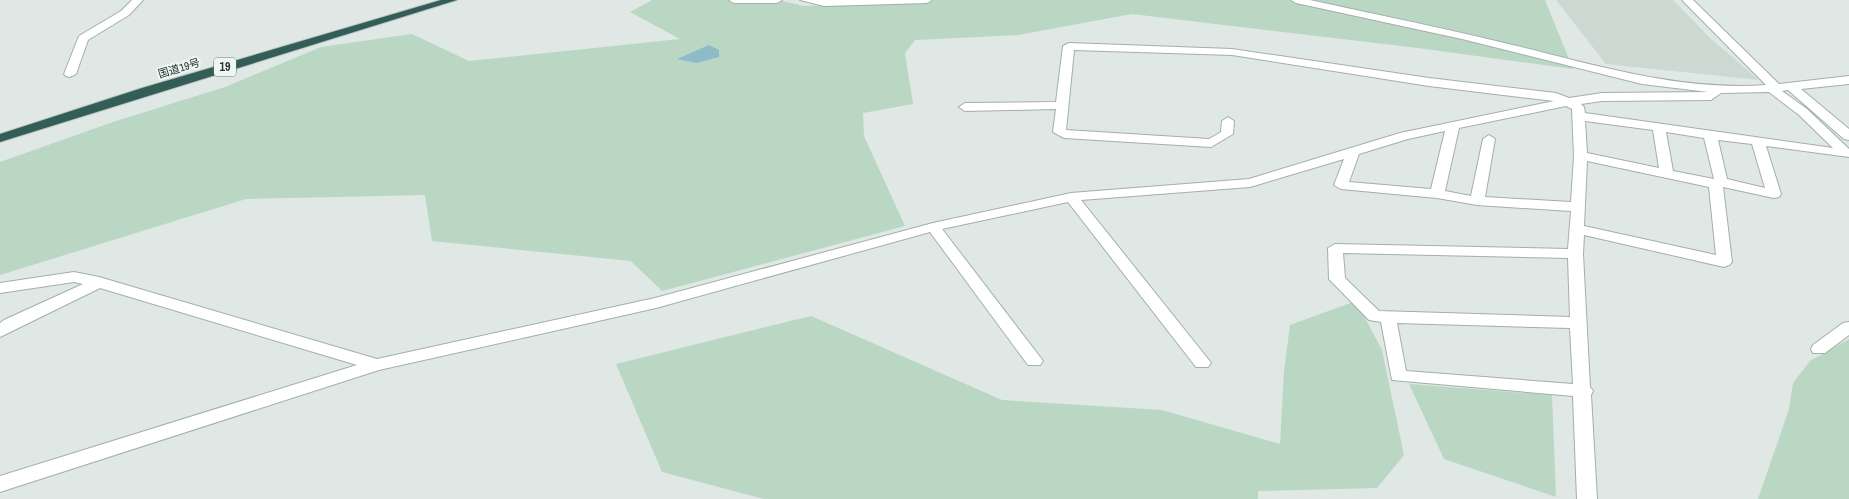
<svg xmlns="http://www.w3.org/2000/svg" width="1849" height="499" font-family="'Archivo Narrow','Noto Sans JP',sans-serif">
  <style>
    .built { fill: #cdd8d3 }
    .green { fill: #bad7c3 }
    .water { fill: #8dbbc7 }
    .lines { fill: none; stroke-linecap: round; stroke-linejoin: round }
    .minor-casing { stroke: #a3afab; stroke-width: 2 }
    .highway-casing { stroke: #bdc3c2; stroke-width: 2 }
    .minor { fill: #fff; fill-rule: evenodd }
    .highway { fill: #325e57; fill-rule: evenodd }
    .labels { text-anchor: middle; stroke-width: 4; stroke-linejoin: round; paint-order: stroke }
    .far-street-label { font-size: 11px; fill: #223632; stroke: #eff5f2 }
    .shield { fill: #eff5f2; stroke: #606f6c; stroke-width: 1 }
    .shield-label { font-size: 12px; font-weight: bold; fill: #223632 }
  </style>
  <rect width="100%" height="100%" fill="#dfe8e4"/>
  <polygon class="built" points="1556,0 1673,0 1710,38 1759,80 1606,64"/>
  <g class="green">
    <polygon points="652,0 777,0 804,6 897,2 896,0 1545,0 1573,69 1418,48 1132,14 1018,35 915,40 905,53 913,104 863,113 864,136 905,226 662,291 631,261 432,241 425,195 246,199 0,275 0,162 113,122 225,87 321,47 412,34 469,61 680,39 630,12"/>
    <polygon points="1356,301 1382,350 1404,455 1377,488 1258,491 1258,499 764,499 662,472 616,364 811,316 1002,400 1162,410 1280,444 1284,371 1290,325"/>
    <polygon points="1849,339 1849,499 1758,499 1789,409 1793,383 1810,361"/>
    <polygon points="1409,384 1552,395 1556,497 1444,459"/>
  </g>
  <polygon class="water" points="709,45 719,50 719,57 696,63 677,59"/>
  <g class="lines">
    <defs>
      <g id="minor">
        <polygon points="132,0 143,0 129,15 88,40 76,74 70,77 66,76 64,74 79,36 121,11"/>
        <polygon points="729,0 782,0 777,3 734,3"/>
        <polygon points="800,0 932,0 927,3 824,6"/>
        <path d="M 1291,0 L 1310,0 C 1379,15 1448,29 1517,46 C 1599,66 1681,91 1766,85 L 1682,0 L 1693,0 L 1779,84 L 1849,76 L 1849,84 L 1801,89 L 1849,129 L 1849,140 L 1844,139 L 1788,90 L 1782,91 L 1807,109 L 1849,149 L 1849,157 L 1766,146 L 1781,194 L 1779,197 L 1774,198 L 1723,187 L 1732,262 L 1729,265 L 1724,267 L 1584,235 L 1583,254 L 1590,387 L 1593,391 L 1591,395 L 1597,499 L 1577,499 L 1573,396 L 1392,380 L 1381,322 L 1369,320 L 1329,279 L 1328,248 L 1335,244 L 1568,249 L 1571,211 L 1477,205 L 1437,198 L 1341,189 L 1334,185 L 1344,159 L 1250,187 L 1081,200 L 1208,359 L 1211,363 L 1208,367 L 1196,367 L 1068,202 L 942,229 L 1040,357 L 1043,361 L 1040,365 L 1028,365 L 930,232 L 656,308 L 379,370 L 0,492 L 0,476 L 357,365 L 100,288 L 0,337 L 0,323 L 4,320 L 83,284 L 74,282 L 0,293 L 0,283 L 74,272 L 99,277 L 377,359 L 655,298 L 933,223 L 1071,193 L 1249,179 L 1400,133 L 1554,101 L 1429,86 L 1232,55 L 1074,50 L 1066,130 L 1209,139 L 1221,132 L 1222,121 L 1228,117 L 1234,121 L 1233,134 L 1211,147 L 1064,138 L 1053,132 L 1056,109 L 965,111 L 959,107 L 965,103 L 1056,102 L 1063,46 L 1069,43 L 1232,49 L 1429,78 L 1556,93 L 1569,98 L 1602,93 L 1708,92 L 1642,84 L 1462,39 L 1296,3 ZM 1769,92 L 1799,115 L 1833,148 L 1585,113 L 1584,107 L 1581,104 L 1602,101 L 1711,100 L 1721,93 ZM 1566,106 L 1572,109 L 1574,156 L 1571,202 L 1485,197 L 1495,139 L 1489,135 L 1483,139 L 1471,196 L 1445,191 L 1459,128 ZM 1585,121 L 1653,130 L 1659,168 L 1587,153 ZM 1445,131 L 1431,189 L 1349,182 L 1359,154 L 1408,139 ZM 1666,132 L 1704,138 L 1714,179 L 1673,171 ZM 1718,140 L 1752,144 L 1765,188 L 1727,179 ZM 1587,161 L 1709,187 L 1716,255 L 1584,226 ZM 1343,253 L 1568,258 L 1570,317 L 1379,311 L 1345,278 ZM 1397,323 L 1570,328 L 1573,384 L 1406,371 Z"/>
        <polygon points="1849,322 1849,335 1825,353 1813,353 1811,349 1813,345 1843,323"/>
      </g>
      <polygon id="highway" points="441,0 457,0 0,142 0,134 142,88"/>
    </defs>
    <use href="#minor" class="minor-casing"/>
    <use href="#highway" class="highway-casing"/>
    <use href="#minor" class="minor"/>
    <use href="#highway" class="highway"/>
  </g>
  <g class="labels">
    <g class="far-street-label">
      <text transform="translate(179 68) rotate(-17)" y="4">国道19号</text>
    </g>
    <rect class="shield" x="214" y="57.5" width="22" height="19" rx="4"/>
    <g class="shield-label">
      <text x="225" y="71">19</text>
    </g>
  </g>
</svg>
